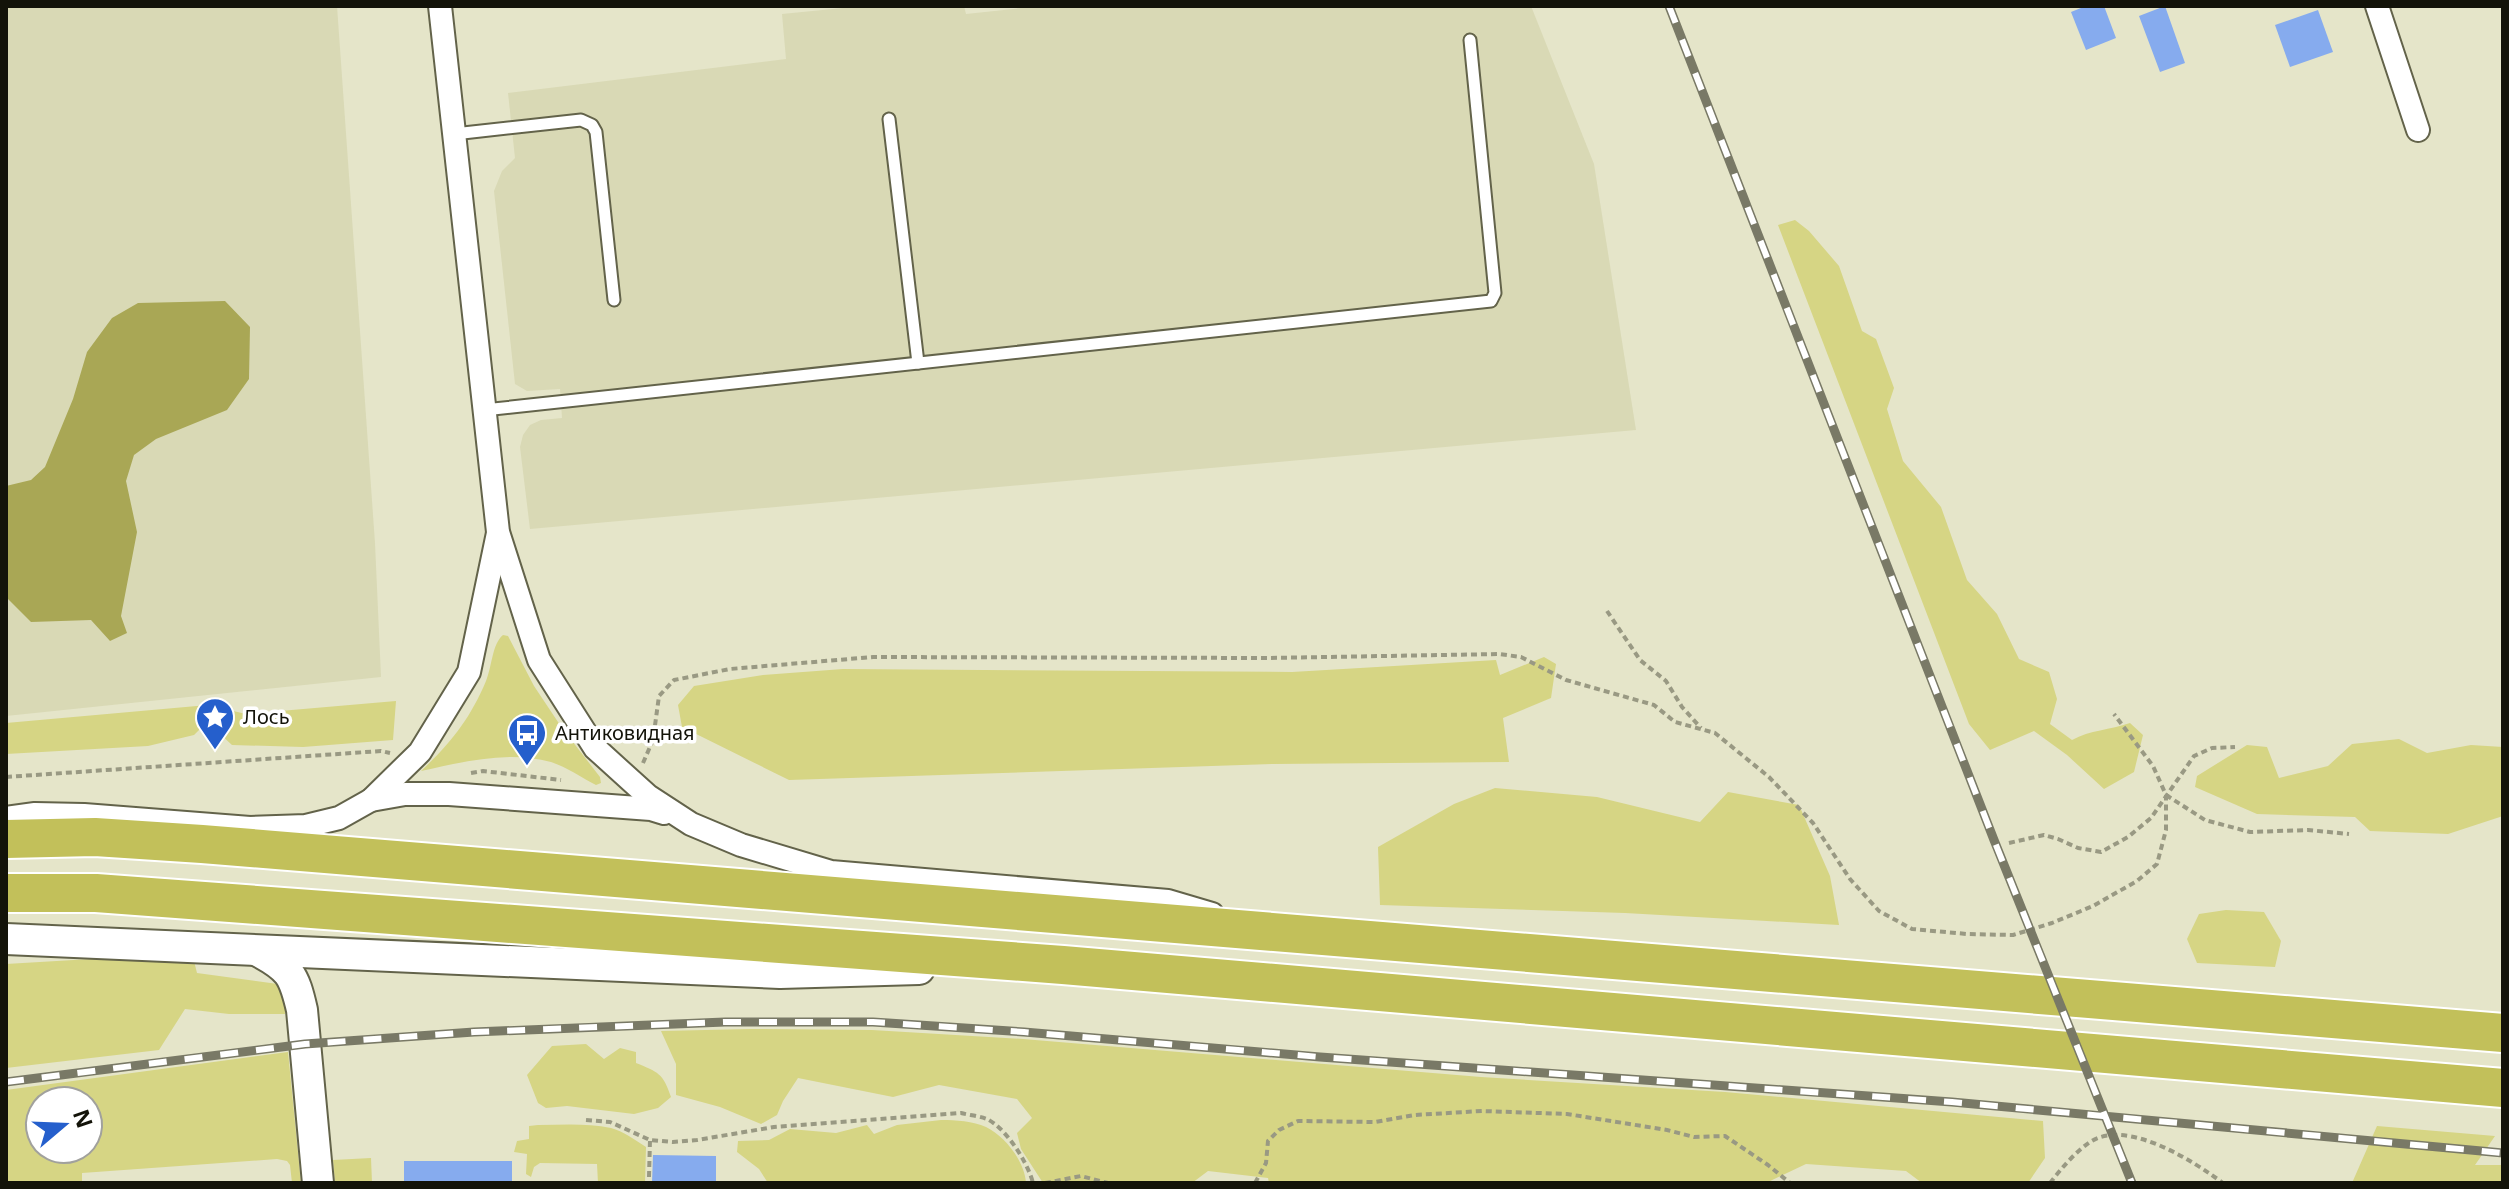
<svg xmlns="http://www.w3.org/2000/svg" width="2509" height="1189" font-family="'Noto Sans',sans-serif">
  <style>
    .built { fill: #d9d9b5 }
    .green { fill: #d6d584; fill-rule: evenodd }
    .water { fill: #a9a755 }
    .building { fill: #86abee }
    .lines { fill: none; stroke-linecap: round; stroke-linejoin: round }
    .lane-casing { stroke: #63634a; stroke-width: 15 }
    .street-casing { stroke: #63634a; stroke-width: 26 }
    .secondary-casing { stroke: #63634a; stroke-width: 34 }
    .highway-casing { stroke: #fff; stroke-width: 42 }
    .path { stroke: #999983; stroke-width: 4; stroke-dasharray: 6 4; stroke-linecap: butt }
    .lane { stroke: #fff; stroke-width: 11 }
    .street { stroke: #fff; stroke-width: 22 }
    .secondary { stroke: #fff; stroke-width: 30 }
    .highway { stroke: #c2c05a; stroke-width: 38 }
    .rail-casing { stroke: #797966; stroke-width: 9 }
    .rail { stroke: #fff; stroke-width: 6; stroke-dasharray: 18; stroke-linecap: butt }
    .labels { text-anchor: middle; stroke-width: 7; stroke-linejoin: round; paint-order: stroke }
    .poi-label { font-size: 20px; fill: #131309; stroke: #fff; text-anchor: start }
  </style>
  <rect width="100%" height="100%" fill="#e5e5c9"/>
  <g class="built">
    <polygon points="6,6 337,6 375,543 381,677 6,716"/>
    <polygon points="863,6 964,6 966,14 1040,6 1531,6 1594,164 1636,430 530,529 520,447 523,435 530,425 541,420 562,418 560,389 527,391 515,384 494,191 502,171 515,158 508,93 786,59 782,14"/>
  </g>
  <g class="green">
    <path d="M 1795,220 L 1809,231 L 1839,266 L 1862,331 L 1876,339 L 1894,388 L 1887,409 L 1903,461 L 1941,507 L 1967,580 L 1997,614 L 2019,659 L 2049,672 L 2057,699 L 2050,724 L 2072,740 C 2090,730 2110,730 2130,723 L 2143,735 L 2134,772 L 2104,789 L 2067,755 L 2034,731 L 1990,750 L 1969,724 L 1778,225 Z"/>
    <path d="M 503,635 L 508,636 L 534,686 L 562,728 L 600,777 L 601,783 L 596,785 C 582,778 567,767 551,762 C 507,750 464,762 421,771 C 451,743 470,719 486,681 C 492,667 492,644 503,635 Z"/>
    <polygon points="1544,657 1556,664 1551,698 1503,718 1509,762 1273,764 789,780 682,727 678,705 694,686 763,675 843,669 1292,672 1496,660 1500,675"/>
    <polygon points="396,701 393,740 303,747 232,745 207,722 194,735 148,746 6,754 6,723 208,705 246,714"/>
    <polygon points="2399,739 2427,753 2471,745 2503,747 2503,816 2448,834 2370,831 2355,817 2257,814 2195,787 2197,776 2247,745 2267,747 2279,778 2328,766 2352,744"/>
    <polygon points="1495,788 1597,797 1700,822 1728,792 1799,805 1830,876 1839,925 1625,913 1380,905 1378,847 1454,804"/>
    <polygon points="2226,910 2264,912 2281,941 2275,967 2197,963 2187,939 2199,914"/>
    <polygon points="192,953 197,973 285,985 285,1014 229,1014 185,1009 159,1050 6,1068 6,964"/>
    <polygon points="750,1029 872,1030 1023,1039 1481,1077 1725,1092 2043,1121 2045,1158 2028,1183 1922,1183 1906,1171 1806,1164 1766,1183 1269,1183 1268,1178 1208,1171 1192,1183 1043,1183 1021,1149 1017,1133 1032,1118 1017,1099 939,1085 893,1097 798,1078 783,1101 777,1115 761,1124 720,1107 676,1095 676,1064 661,1031"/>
    <path d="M 586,1044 L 604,1059 L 620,1048 L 636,1052 L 636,1063 C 658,1072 663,1073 671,1097 L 658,1108 L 634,1114 L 567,1106 L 546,1108 L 538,1103 L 527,1075 L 552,1046 Z"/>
    <path d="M 288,1052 L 301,1183 L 292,1183 L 290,1165 L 287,1161 L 277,1159 L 82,1173 L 82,1183 L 6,1183 L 6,1090 ZM 40,1101 L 88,1101 L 88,1149 L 40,1149 Z"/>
    <path d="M 941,1120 C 956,1120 973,1121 986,1127 C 1005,1136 1025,1162 1026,1183 L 768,1183 L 759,1169 L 737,1152 L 738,1141 L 769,1140 L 790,1129 L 836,1133 L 867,1125 L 874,1134 L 897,1125 Z"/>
    <path d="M 538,1125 C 562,1125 587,1123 611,1128 C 623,1131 635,1140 646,1147 L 645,1183 L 598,1183 L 597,1164 L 540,1163 L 534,1167 L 531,1177 L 526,1174 L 527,1154 L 514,1152 L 517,1141 L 529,1139 L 529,1126 Z"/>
    <polygon points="2377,1126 2495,1136 2475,1165 2503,1165 2503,1183 2352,1183"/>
    <polygon points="371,1158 372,1183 335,1183 333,1160"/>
  </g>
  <polygon class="water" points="225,301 250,327 249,379 227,410 156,439 134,455 126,481 137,532 121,616 127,633 110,641 91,620 31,622 6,597 6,486 31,480 45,467 73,399 87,352 112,318 138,303"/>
  <g class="building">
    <polygon points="2086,6 2104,6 2116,38 2086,50 2071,12"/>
    <polygon points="2165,6 2185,63 2160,72 2139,16"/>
    <polygon points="2318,10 2333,52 2290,67 2275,25"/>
    <polygon points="653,1155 716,1156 716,1183 652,1183"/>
    <rect x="404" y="1161" width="108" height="22"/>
  </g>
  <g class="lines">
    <defs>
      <g id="lane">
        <polyline points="889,119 918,363"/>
        <polyline points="454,134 581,120 592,125 596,132 614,300"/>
        <polyline points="484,410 1491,301 1495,293 1470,40"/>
      </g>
      <g id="street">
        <polyline points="440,6 498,532 539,660 595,748 648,796 691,824 741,845 831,872 1168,901 1212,914"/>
        <polyline points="2377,6 2418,130"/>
        <polyline points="371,800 405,794 449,794 651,809 664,813"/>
        <polyline points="6,818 35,814 84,815 250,828 306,826 339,818 371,800 420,752 469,672 498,533"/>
      </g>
      <g id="secondary">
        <polyline points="6,939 780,973 919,969"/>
        <path d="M 258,951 C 290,968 294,975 302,1010 L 318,1183"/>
      </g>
      <g id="highway">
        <polyline points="6,839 95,837 202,844 2503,1033"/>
        <polyline points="6,893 96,893 1063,965 2503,1088"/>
      </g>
    </defs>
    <use href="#lane" class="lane-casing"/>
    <use href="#street" class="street-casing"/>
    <use href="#secondary" class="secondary-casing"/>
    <use href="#highway" class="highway-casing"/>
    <g class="path">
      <polyline points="1607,611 1640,660 1666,681 1682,707 1701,728"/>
      <polyline points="643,763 653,740 659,696 674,680 730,669 873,657 1269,658 1499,654 1521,657 1566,680 1654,705 1675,722 1715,733 1769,777 1813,823 1850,879 1879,911 1912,929 1967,934 2013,935 2052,923 2093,906 2137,881 2157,864 2166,830 2166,795 2153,766 2114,714"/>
      <polyline points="471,773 483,771 561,780"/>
      <polyline points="6,777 381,751 390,753"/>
      <polyline points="2166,795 2205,820 2250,832 2308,830 2349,834"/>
      <polyline points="2009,843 2044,835 2058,839 2078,848 2101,852 2128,837 2151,818 2194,756 2212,748 2235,747"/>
      <path d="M 586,1120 L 610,1122 L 650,1140 L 673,1142 L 697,1140 L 774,1127 L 961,1113 C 969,1115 979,1116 987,1119 C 1006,1128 1028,1163 1033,1183"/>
      <polyline points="649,1177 650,1140"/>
      <polyline points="1045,1183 1081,1176 1108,1183"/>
      <polyline points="1255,1183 1266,1163 1268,1141 1279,1130 1298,1121 1375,1122 1415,1115 1482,1111 1567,1114 1667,1130 1694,1137 1725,1136 1768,1165 1790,1183"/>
      <path d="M 2050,1183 C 2061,1169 2075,1152 2090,1142 C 2127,1118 2193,1161 2223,1183"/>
    </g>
    <use href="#lane" class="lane"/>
    <use href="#street" class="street"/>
    <use href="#secondary" class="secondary"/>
    <use href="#highway" class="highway"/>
    <defs>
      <g id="rail">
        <polyline points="1669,6 1994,840 2132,1183"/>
        <polyline points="6,1082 305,1044 474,1032 725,1022 873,1022 1024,1032 1320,1057 1952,1102 2503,1153"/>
      </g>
    </defs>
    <use href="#rail" class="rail-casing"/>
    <use href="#rail" class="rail"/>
  </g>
  <defs>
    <symbol id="sight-pin" viewBox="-11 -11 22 30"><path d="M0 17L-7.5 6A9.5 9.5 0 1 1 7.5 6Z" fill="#255fcc" stroke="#fff"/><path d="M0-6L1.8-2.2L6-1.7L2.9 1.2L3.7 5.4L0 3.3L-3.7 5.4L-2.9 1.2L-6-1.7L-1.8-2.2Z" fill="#fff"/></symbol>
    <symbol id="bus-pin" viewBox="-11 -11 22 30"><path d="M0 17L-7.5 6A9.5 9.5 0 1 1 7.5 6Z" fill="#255fcc" stroke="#fff"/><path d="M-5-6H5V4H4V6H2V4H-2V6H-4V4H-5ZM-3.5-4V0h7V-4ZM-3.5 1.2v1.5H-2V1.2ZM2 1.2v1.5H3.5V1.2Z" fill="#fff"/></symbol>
  </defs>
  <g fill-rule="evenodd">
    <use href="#sight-pin" x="193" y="695" width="44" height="60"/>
    <use href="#bus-pin" x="505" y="711" width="44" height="60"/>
  </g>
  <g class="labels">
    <g class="poi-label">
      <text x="243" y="724">Лось</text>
      <text x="555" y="740">Антиковидная</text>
    </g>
  </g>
  <rect width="2509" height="1189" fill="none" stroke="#131309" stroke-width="16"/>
  <g transform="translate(64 1125) rotate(71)"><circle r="38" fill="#ffffff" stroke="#a1a19d" stroke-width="2"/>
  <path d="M0-6L14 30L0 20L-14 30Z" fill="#255fcc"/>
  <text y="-12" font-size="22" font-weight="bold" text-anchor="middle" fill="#131309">N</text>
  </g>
</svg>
